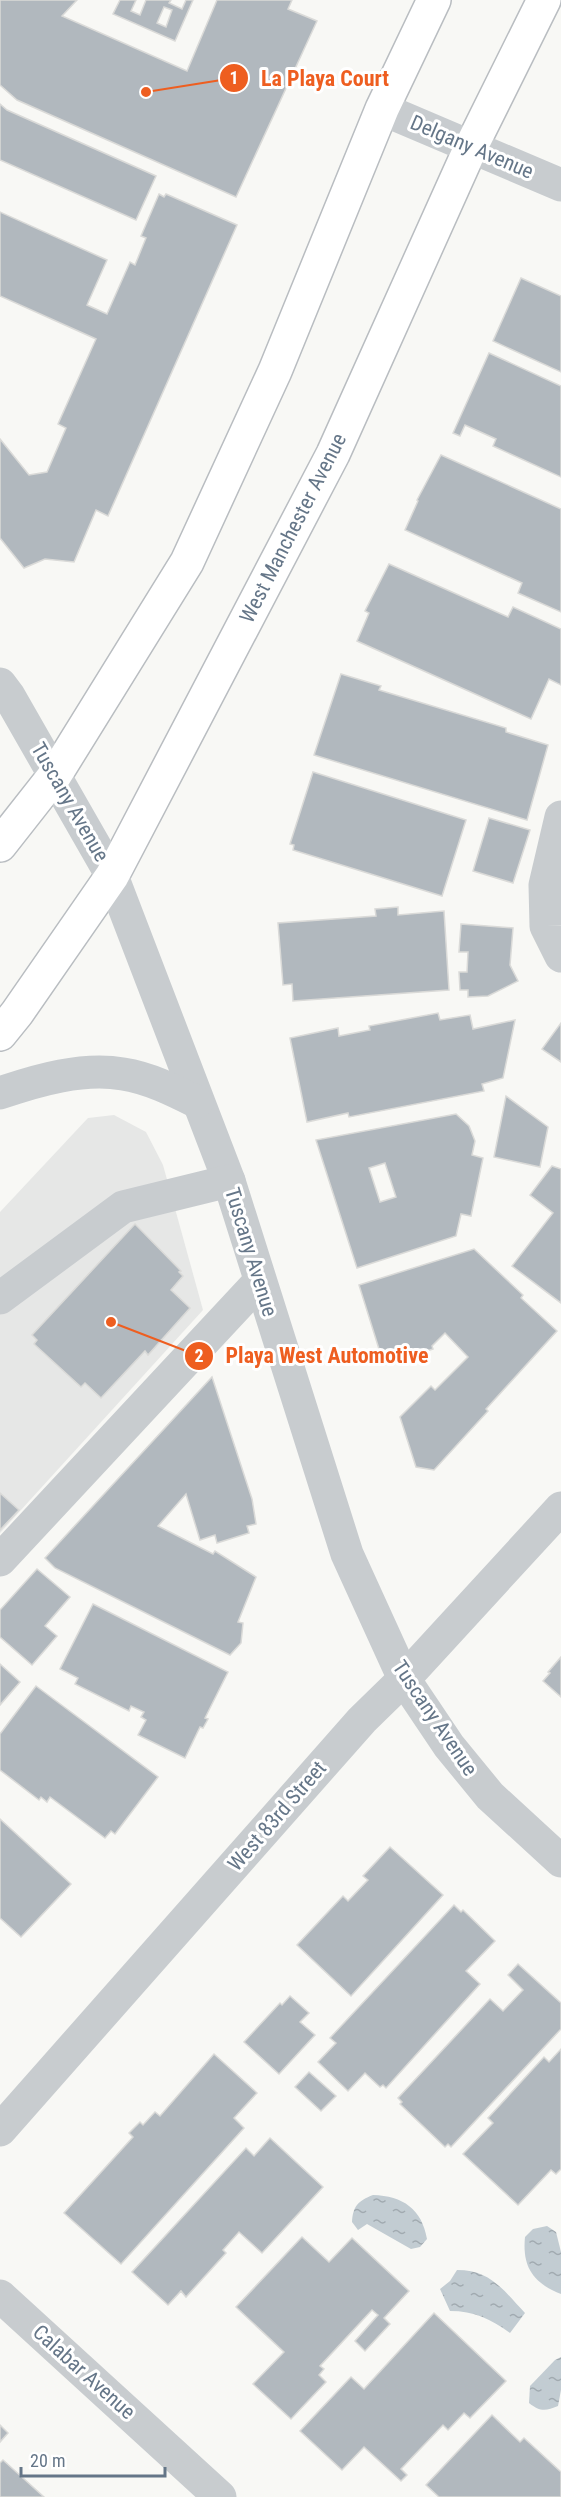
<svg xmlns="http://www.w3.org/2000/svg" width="561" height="2497" font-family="'Roboto Condensed',sans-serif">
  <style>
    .built { fill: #e6e7e6 }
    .water { fill: url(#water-ripples) }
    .building { fill: #b1b8be; stroke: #dadad8; stroke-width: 1.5; fill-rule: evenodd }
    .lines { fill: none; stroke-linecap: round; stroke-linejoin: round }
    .major-casing { stroke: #b9bdc1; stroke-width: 36 }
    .minor { stroke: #c8cccf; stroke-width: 33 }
    .major { stroke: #fff; stroke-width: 33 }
    .labels { text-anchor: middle; stroke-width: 6; stroke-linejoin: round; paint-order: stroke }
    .street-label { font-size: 21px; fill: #657688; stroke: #fff }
    .leader { fill: none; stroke: #ee5e20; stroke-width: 2 }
    .callout-dot { fill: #ee5e20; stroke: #fff; stroke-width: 2 }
    .mark-label { font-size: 18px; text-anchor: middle; font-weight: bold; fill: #fff }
    .callout-label { font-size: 22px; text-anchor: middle; font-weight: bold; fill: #ee5e20; stroke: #fff; stroke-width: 6; stroke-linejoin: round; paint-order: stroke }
  </style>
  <defs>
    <pattern id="water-ripples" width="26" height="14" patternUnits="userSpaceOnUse" patternTransform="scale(1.5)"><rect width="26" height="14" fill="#c2ccd2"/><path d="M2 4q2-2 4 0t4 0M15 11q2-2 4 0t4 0" fill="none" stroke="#a1aab0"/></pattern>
  </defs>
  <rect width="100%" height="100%" fill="#f8f8f5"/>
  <polygon class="built" points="114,1115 146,1132 163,1165 203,1310 0,1533 0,1212 88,1118"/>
  <g class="water">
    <path d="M 373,2195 C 403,2196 422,2209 427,2239 L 420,2247 L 411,2249 L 367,2224 L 358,2230 L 352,2222 C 353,2206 358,2201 373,2195 Z"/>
    <path d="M 547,2226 L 556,2232 L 561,2252 L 561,2294 C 533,2283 522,2267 525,2237 L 533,2229 Z"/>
    <path d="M 457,2270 C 491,2270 503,2290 525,2313 L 510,2333 C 491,2319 474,2311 450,2311 L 440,2289 L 450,2281 Z"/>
    <path d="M 561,2357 L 561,2390 L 558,2406 C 546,2411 540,2412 529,2403 L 530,2386 L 555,2360 Z"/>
  </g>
  <g class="building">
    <polygon points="0,0 77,0 62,16 187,71 217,0 292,0 288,9 317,21 236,197 17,100 0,85"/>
    <path d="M 120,0 L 136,0 L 131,11 L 140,15 L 146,0 L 171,0 L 169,3 L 182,9 L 186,0 L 193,0 L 175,41 L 113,14 ZM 164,7 L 172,10 L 166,27 L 157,23 Z"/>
    <polygon points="0,104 7,110 156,176 136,220 0,160"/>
    <polygon points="159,194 164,197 166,194 237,225 108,516 96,510 74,562 45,559 24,568 0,538 0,439 29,475 47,472 66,428 58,424 96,339 0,296 0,212 107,260 87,305 107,314 130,262 135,265 146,238 141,236"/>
    <polygon points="521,278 561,296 561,372 493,341"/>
    <polygon points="489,353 561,386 561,477 493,446 496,439 465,425 460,436 453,433"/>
    <polygon points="441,455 561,509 561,612 518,593 522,583 405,530 418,501 417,500"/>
    <polygon points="389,564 508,617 513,607 561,629 561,685 549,679 531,719 357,641 369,613 365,611"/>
    <polygon points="341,674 381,686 379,690 506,728 506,732 548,745 527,820 314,755"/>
    <polygon points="313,772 466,820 442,896 293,850 294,845 290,844"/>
    <polygon points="489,818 530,830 513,883 473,871"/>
    <polygon points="398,907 398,915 444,911 449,990 293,1001 292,984 283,985 278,923 376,916 375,909"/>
    <polygon points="461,924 513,928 510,965 518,981 488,996 468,997 468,990 460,990 459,972 467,972 468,952 459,952"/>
    <polygon points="438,1013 440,1020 470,1015 473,1029 515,1020 503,1078 482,1084 484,1091 349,1117 348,1113 307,1122 290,1038 338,1028 339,1036 370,1030 369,1026"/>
    <polygon points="561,1023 561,1062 542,1049"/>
    <polygon points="506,1096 548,1127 540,1167 494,1157"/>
    <path d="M 456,1114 L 469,1126 L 475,1141 L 472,1155 L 483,1158 L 471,1216 L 461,1214 L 456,1236 L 357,1268 L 316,1140 ZM 385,1163 L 396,1197 L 380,1202 L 369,1168 Z"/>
    <polygon points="552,1166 561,1169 561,1303 512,1266 553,1213 530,1195"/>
    <polygon points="135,1224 181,1271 179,1272 183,1276 171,1290 190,1308 148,1355 145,1351 101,1398 85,1383 81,1387 34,1344 37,1340 32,1335"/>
    <polygon points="474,1249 523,1295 521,1298 557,1331 486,1409 488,1411 434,1470 416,1467 400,1417 431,1386 435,1390 468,1357 445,1333 432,1346 433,1349 384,1365 359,1285"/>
    <polygon points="212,1377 252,1499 256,1524 247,1526 249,1533 217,1543 215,1535 200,1540 186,1494 158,1526 213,1554 215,1551 256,1577 238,1622 243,1623 241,1643 230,1655 55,1568 45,1558"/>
    <polygon points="0,1493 19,1510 0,1530"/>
    <polygon points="37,1569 70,1597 45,1626 57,1636 32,1665 0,1637 0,1610"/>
    <polygon points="93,1604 228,1672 205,1718 208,1719 203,1728 200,1727 185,1758 138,1735 146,1720 141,1717 144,1712 131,1706 129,1711 75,1684 78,1678 60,1669"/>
    <polygon points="561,1657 561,1697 543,1681 550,1673 548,1672"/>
    <polygon points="0,1664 20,1682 0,1705"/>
    <polygon points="36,1686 158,1777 115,1834 111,1831 105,1838 50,1797 47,1802 41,1797 39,1800 0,1770 0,1734"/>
    <polygon points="0,1819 71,1884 21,1937 0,1918"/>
    <polygon points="390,1847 443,1895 351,1996 297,1945 343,1896 348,1901 368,1880 363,1876"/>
    <polygon points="454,1905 461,1912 463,1910 495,1941 466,1971 480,1984 386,2088 383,2085 380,2087 365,2073 348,2091 318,2062 336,2043 330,2038"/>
    <polygon points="518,1964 561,2003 561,2029 451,2147 448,2144 445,2147 400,2104 402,2102 398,2098 490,1999 503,2011 523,1990 508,1975"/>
    <polygon points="290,1996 309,2013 300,2022 315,2035 279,2074 244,2042 280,2003 282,2005"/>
    <polygon points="561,2049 561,2169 556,2174 551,2170 518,2205 463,2154 493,2123 488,2118 544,2057 549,2062"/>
    <polygon points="214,2054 257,2093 234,2118 244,2128 121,2264 64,2213 133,2137 129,2133 140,2122 143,2125 155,2112 160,2116"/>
    <polygon points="309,2072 336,2096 321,2111 295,2087"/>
    <polygon points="270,2138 323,2187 262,2253 239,2232 223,2250 226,2253 186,2297 181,2291 168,2305 132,2272 246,2148 254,2156"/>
    <polygon points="302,2237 329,2262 352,2238 409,2291 384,2318 390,2324 365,2351 355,2341 378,2315 372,2310 320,2366 324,2369 319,2375 326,2382 291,2419 253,2384 284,2352 236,2307"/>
    <polygon points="434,2313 506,2381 470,2418 464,2413 448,2430 443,2425 401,2469 407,2475 401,2481 364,2447 342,2470 300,2431 351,2377 364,2389"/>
    <polygon points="492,2415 520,2442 524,2438 561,2472 561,2497 439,2497 426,2485"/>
    <polygon points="0,2425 8,2433 0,2442"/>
    <polygon points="3,2460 44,2497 0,2497 0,2463"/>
  </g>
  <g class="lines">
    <defs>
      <g id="major">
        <polyline points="0,845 55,775 187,562 275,371 382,109 434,0"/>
        <polyline points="0,1034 17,1013 112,876 333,454 471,147 544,0"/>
      </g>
    </defs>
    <use href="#major" class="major-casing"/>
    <g class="minor">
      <polyline points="382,109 561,185"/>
      <polyline points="0,684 9,696 112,876 229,1181 347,1554 404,1679 449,1746 490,1796 561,1861"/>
      <polyline points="561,817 545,885 546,926 561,956"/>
      <path d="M 0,1093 C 38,1080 83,1067 123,1074 C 149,1078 173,1090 197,1102"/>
      <polyline points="0,1298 123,1207 229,1181"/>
      <polyline points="0,1560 259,1282"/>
      <polyline points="0,2130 362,1720 404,1679 561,1508"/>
      <polyline points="0,2296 220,2497"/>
    </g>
    <use href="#major" class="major"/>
  </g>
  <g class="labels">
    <g class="street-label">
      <text transform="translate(472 147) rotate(23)" y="7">Delgany Avenue</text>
      <text transform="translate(293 528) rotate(-63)" y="7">West Manchester Avenue</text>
      <text transform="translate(70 802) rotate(60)" y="7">Tuscany Avenue</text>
      <text transform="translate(251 1252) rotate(73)" y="7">Tuscany Avenue</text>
      <text transform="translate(435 1718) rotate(56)" y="7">Tuscany Avenue</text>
      <text transform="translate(277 1816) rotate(-49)" y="7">West 83rd Street</text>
      <text transform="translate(84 2372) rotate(42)" y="7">Calabar Avenue</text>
    </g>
  </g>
  <path class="leader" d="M146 92L234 78M111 1322L199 1356"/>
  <g class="callout-dot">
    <circle cx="146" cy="92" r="6"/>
    <circle cx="111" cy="1322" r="6"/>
    <circle cx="234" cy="78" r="15"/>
    <circle cx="199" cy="1356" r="15"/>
  </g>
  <g class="mark-label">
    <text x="234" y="84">1</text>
    <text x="199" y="1362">2</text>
  </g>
  <g class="callout-label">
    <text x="325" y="86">La Playa Court</text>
    <text x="327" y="1363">Playa West Automotive</text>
  </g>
  <path d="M21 2467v9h144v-9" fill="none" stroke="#657688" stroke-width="3"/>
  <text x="30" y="2467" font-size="18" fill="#657688" stroke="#ffffff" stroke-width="4.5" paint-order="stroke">20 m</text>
</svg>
